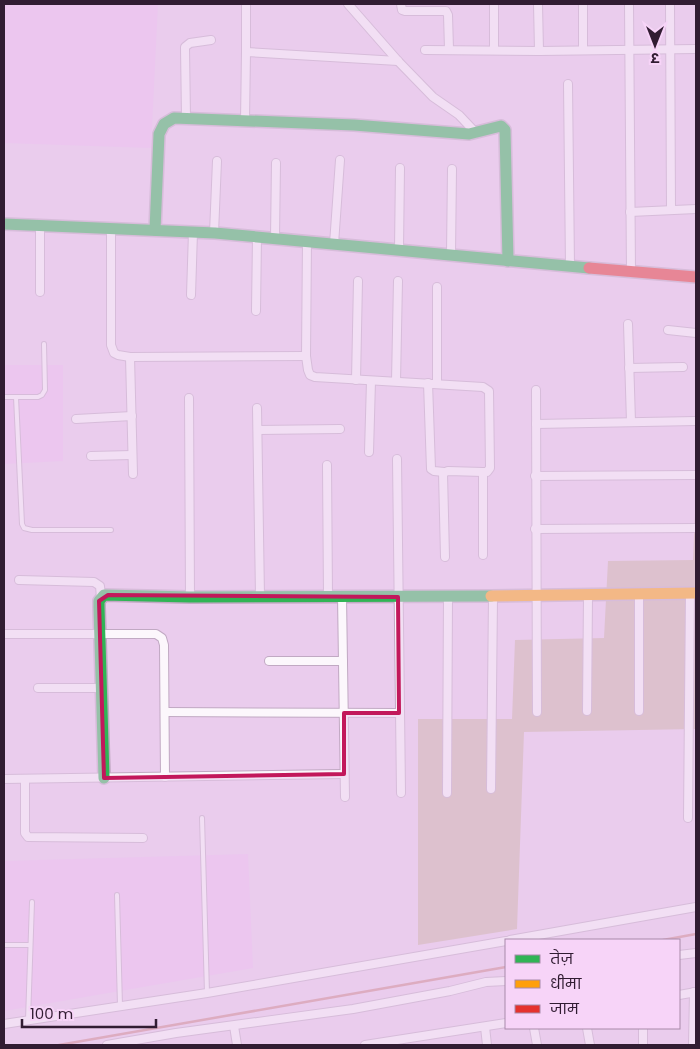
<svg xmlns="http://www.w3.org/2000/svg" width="700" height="1049" font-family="Poppins,'Noto Sans Devanagari',sans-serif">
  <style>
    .built { fill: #efbff2 }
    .green { fill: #cfb4a9 }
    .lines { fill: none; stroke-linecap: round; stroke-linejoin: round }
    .stream { stroke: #ce858b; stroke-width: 2.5 }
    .lane-casing { stroke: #c1a9c3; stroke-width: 6 }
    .street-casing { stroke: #c1a9c3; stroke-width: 10 }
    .fast-casing { stroke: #c1a9c3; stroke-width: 14 }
    .slow-casing { stroke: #c1a9c3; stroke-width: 14 }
    .jam-casing { stroke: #c1a9c3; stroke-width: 14 }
    .lane { stroke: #fcf7fc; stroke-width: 4 }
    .street { stroke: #fcf7fc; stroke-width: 8 }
    .fast { stroke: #30b455; stroke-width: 11 }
    .slow { stroke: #ff9f0a; stroke-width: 11 }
    .jam { stroke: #e5322d; stroke-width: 11 }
    .marked { fill: none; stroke: #c2185b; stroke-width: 4; stroke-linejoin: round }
  </style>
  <rect width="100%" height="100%" fill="#eacced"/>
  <g class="built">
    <polygon points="4,4 158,4 151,148 4,143"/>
    <polygon points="4,365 63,365 63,461 4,464"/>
    <polygon points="248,854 253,968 4,1011 4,861"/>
  </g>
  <polygon class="green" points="696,491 696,729 524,732 517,929 418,945 418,719 512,719 515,640 604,638 608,561 693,560"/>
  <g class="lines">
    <g class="stream">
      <polyline points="663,940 696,934"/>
      <polyline points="59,1045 506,967"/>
    </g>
    <defs>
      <g id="lane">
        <polyline points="4,397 38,397 42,395 45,390 44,344"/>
        <polyline points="16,397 22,524 24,528 32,530 111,530"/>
        <polyline points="202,818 207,993"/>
        <polyline points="117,895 120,1006"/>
        <polyline points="4,945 30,945"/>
        <polyline points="28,1020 32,902"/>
      </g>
      <g id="street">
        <polyline points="348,4 398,61 433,97 459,115 476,133"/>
        <polyline points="401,4 402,10 405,11 446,11 448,15 449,49"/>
        <polyline points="494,4 494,50"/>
        <polyline points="538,4 539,51"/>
        <polyline points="583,4 583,50"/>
        <polyline points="629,4 631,273"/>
        <polyline points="670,4 671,210"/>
        <polyline points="425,50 539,51 696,49"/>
        <polyline points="246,52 398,61"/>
        <polyline points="568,84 570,267"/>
        <polyline points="186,118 185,47 190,43 211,40"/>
        <polyline points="245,121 246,52 246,4"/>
        <polyline points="630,212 696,209"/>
        <polyline points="40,226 40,292"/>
        <polyline points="111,229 111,345 114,353 118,355 130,357 306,356"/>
        <polyline points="214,233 217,161"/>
        <polyline points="275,238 276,163"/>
        <polyline points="307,241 306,356 308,370 310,375 315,377 483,387 489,391 490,468 487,472 483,472 448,471 443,473 445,557"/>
        <polyline points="334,244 340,160"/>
        <polyline points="399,249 400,168"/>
        <polyline points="451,254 452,169"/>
        <polyline points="437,287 437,384"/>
        <polyline points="191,295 193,232"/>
        <polyline points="256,311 257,237"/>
        <polyline points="628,324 631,422"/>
        <polyline points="668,330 696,333"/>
        <polyline points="130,357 133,474"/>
        <polyline points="629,368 683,367"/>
        <polyline points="356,380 358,281"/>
        <polyline points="396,381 398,281"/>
        <polyline points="428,383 431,469 434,471 444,472"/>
        <polyline points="536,390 537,712"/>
        <polyline points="189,398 190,597"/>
        <polyline points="257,408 260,596"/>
        <polyline points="76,419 132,416"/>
        <polyline points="536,424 696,421"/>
        <polyline points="258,430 340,429"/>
        <polyline points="369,452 371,381"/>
        <polyline points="91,456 132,455"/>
        <polyline points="397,459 401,793"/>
        <polyline points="327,465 328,596"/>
        <polyline points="535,476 696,475"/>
        <polyline points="535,529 696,528"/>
        <polyline points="483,555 483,472"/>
        <polyline points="19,580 94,582 100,586 101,598"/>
        <polyline points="639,594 639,711"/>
        <polyline points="342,596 345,797"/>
        <polyline points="4,634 156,634 162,638 164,645 165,777"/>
        <polyline points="269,661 343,661"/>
        <polyline points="38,688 101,688"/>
        <polyline points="587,711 588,596"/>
        <polyline points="165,712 399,713"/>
        <polyline points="4,779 344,774"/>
        <polyline points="25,779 25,833 28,837 143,838"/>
        <polyline points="491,789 493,597"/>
        <polyline points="447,793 448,596"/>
        <polyline points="688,818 690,593"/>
        <polyline points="510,940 696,907"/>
        <polyline points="679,955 696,953"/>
        <polyline points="679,995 696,992"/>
        <polyline points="4,1024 207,993 506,941"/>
        <polyline points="234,1026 237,1045"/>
        <polyline points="485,1027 487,1045"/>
        <polyline points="534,1028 537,1045"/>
        <polyline points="587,1028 590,1045"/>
        <polyline points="107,1045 176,1033 353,1009 450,991 486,982 506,981"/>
        <polyline points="365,1045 506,1023"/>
        <polyline points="643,1045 643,1028"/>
        <polyline points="693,1045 694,992"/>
      </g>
      <g id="fast">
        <polyline points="4,224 215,233 589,268"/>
        <polyline points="155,230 159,134 164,124 174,118 354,125 469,134 501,126 505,130 508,261"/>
        <polyline points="104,778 99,607 99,601 104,595 190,597 491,596"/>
      </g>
      <polyline id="slow" points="491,596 696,593"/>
      <polyline id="jam" points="589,268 696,277"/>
    </defs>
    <use href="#lane" class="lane-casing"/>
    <use href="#street" class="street-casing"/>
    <use href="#fast" class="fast-casing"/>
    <use href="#slow" class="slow-casing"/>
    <use href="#jam" class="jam-casing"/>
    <use href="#lane" class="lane"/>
    <use href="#street" class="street"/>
    <use href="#fast" class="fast"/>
    <use href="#slow" class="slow"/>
    <use href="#jam" class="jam"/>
  </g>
  <path d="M0 0H700V1049H0ZM 108,595 L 398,597 L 399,713 L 344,713 L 344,774 L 104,778 L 99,601 Z" fill="#eacced" fill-opacity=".55" fill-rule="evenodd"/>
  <path class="marked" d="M 108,595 L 398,597 L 399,713 L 344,713 L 344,774 L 104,778 L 99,601 Z"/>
  <rect width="700" height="1049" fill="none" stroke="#311c32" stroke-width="10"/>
  <rect x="505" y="939" width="175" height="90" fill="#f7d4f8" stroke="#a88aa9"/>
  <rect x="515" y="955" width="25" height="8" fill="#30b455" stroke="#a88aa9"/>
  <text x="550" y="964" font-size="15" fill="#311c32">तेज़</text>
  <rect x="515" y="980" width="25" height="8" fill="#ff9f0a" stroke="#a88aa9"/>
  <text x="550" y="989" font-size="15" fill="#311c32">धीमा</text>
  <rect x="515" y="1005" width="25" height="8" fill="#e5322d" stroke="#a88aa9"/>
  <text x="550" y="1014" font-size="15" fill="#311c32">जाम</text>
  <g transform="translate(655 45) rotate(180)" stroke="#f7d4f8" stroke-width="4" paint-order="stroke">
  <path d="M0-4L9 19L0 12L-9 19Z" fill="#311c32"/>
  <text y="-8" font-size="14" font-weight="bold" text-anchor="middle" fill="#311c32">उ</text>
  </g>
  <path d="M22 1019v8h134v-8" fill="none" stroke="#311c32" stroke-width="2.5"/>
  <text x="30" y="1019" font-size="15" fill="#311c32" stroke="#f7d4f8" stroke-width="4" paint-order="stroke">100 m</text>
</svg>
